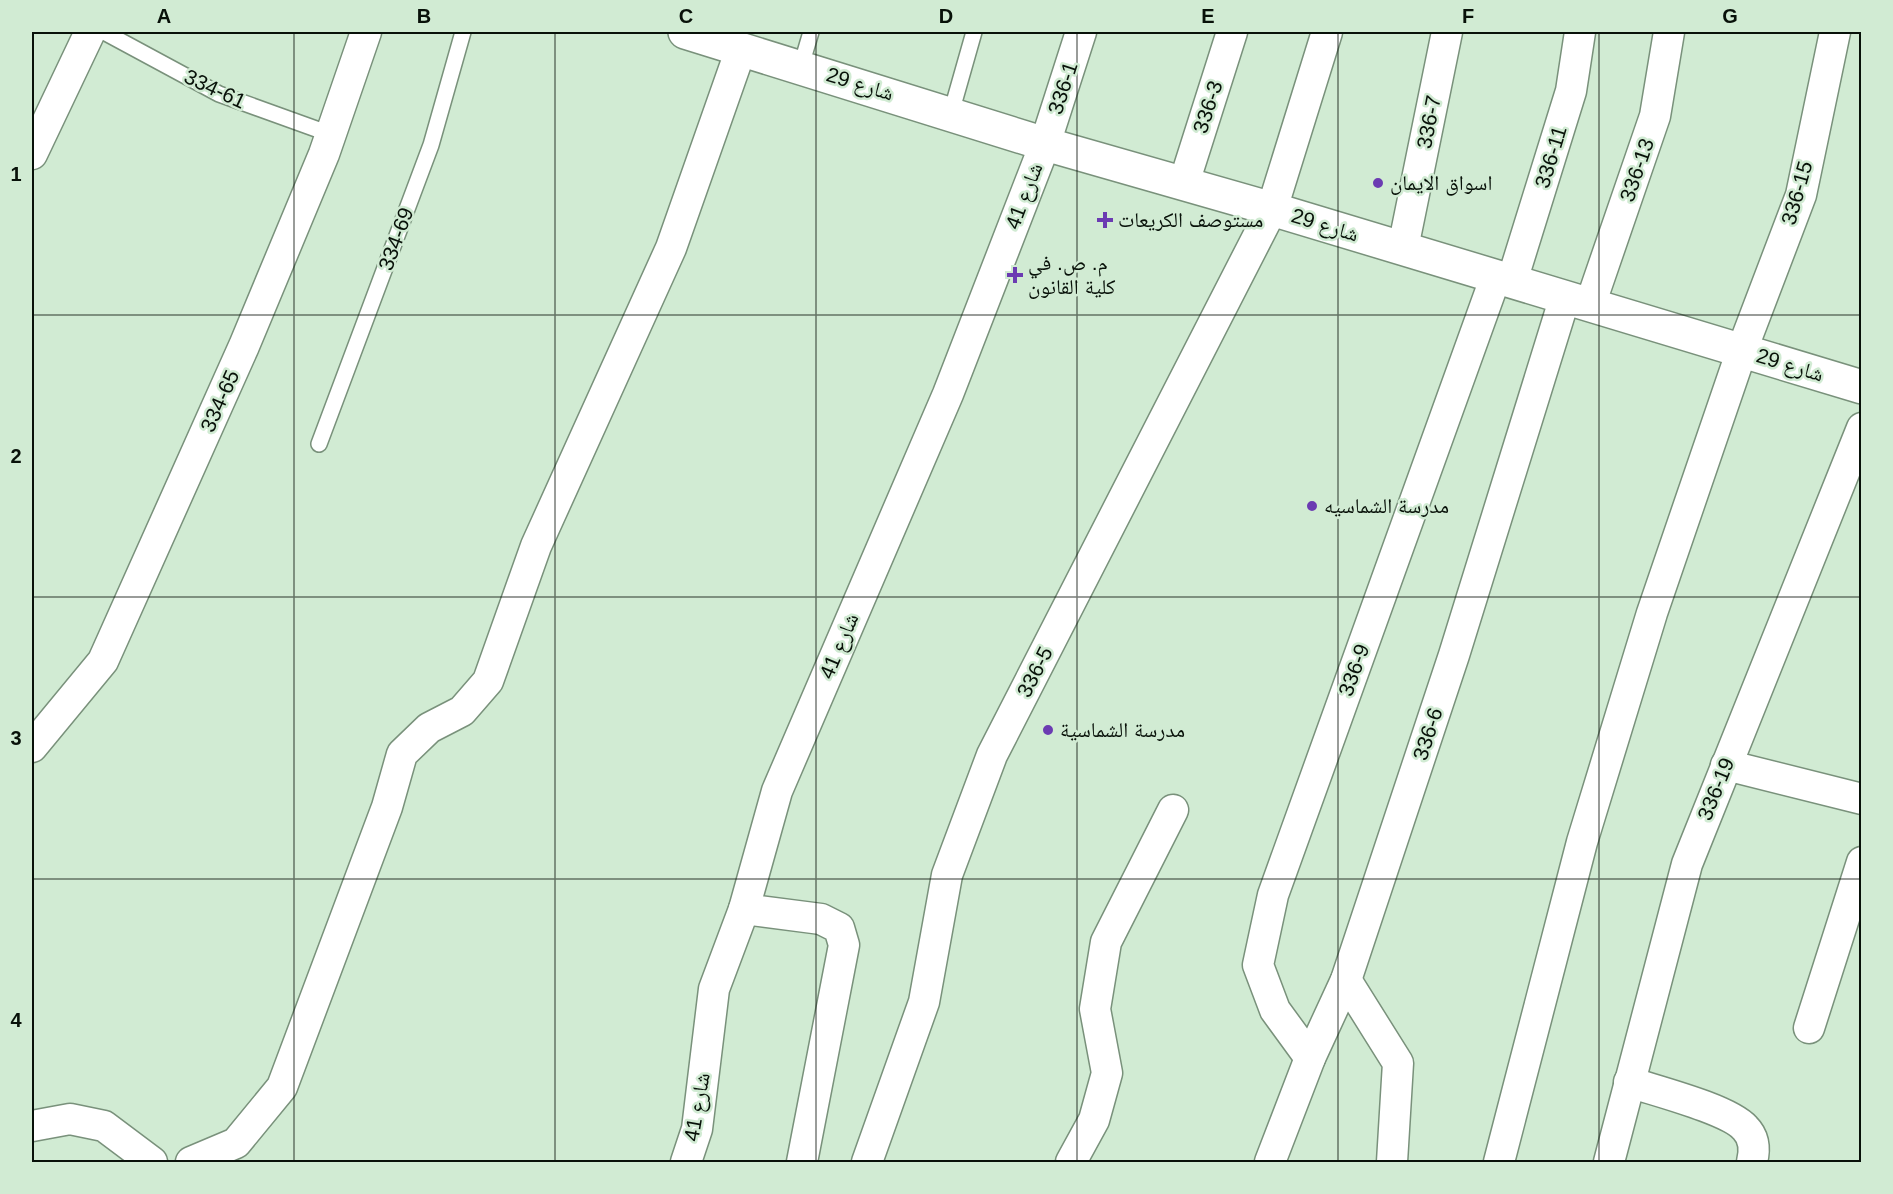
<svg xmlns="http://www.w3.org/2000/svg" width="1893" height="1194" font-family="Arial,'Noto Naskh Arabic',sans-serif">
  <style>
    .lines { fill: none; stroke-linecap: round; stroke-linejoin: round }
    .service-casing { stroke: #79917b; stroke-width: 18 }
    .minor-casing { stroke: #79917b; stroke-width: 33 }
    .tertiary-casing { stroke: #79917b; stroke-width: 36 }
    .service { stroke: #fff; stroke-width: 15 }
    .minor { stroke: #fff; stroke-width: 30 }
    .tertiary { stroke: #fff; stroke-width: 33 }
    .grid { fill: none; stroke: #081109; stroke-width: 1.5; stroke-opacity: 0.55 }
    .poi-dot { fill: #6b3bb2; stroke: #d1ebd3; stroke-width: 2 }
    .labels { text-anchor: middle; stroke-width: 5; stroke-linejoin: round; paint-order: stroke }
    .street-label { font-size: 21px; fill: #081109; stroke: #d1ebd3 }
    .poi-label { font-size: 21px; fill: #081109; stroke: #d1ebd3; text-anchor: start }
    .neatline { fill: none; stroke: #081109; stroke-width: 2 }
    .grid-label { font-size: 20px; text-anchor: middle; font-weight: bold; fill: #081109 }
  </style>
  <rect width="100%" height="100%" fill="#d1ebd3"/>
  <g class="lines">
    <defs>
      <g id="service">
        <polyline points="104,32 219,94 330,134"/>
        <polyline points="801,66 811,32"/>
        <polyline points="951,113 974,32"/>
        <polyline points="319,444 431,145 463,32"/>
      </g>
      <g id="minor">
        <polyline points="32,154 90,32"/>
        <polyline points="1184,183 1232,32"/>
        <polyline points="1403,248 1447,32"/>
        <polyline points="1512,281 1571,91 1580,32"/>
        <polyline points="1590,305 1655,116 1669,32"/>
        <polyline points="32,747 103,661 244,346 324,154 366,32"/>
        <polyline points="1726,765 1862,799"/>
        <polyline points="744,909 821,919 839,928 844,945 802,1162"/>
        <polyline points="1346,980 1398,1063 1392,1162"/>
        <polyline points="1809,1028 1862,862"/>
        <polyline points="1310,1058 1275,1010 1258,965 1273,895 1496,276"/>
        <path d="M 1629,1082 C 1656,1091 1728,1109 1745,1128 C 1755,1138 1755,1150 1752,1162"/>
        <polyline points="32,1126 70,1119 104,1126 152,1162"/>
        <polyline points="191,1162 236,1143 282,1087 387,807 402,754 429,728 462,711 488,681 536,546 671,248 741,49"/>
        <polyline points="686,1162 697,1129 714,989 744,909 777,791 948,394 1045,144 1081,32"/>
        <polyline points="867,1162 924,1002 947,875 992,755 1272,209 1327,32"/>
        <polyline points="1071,1162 1094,1120 1107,1073 1095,1009 1106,942 1173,810"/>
        <polyline points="1270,1162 1310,1058 1346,980 1454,655 1565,297"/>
        <polyline points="1499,1162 1582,842 1652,613 1742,350 1801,195 1835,32"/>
        <polyline points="1609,1162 1687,864 1862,428"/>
      </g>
      <polyline id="tertiary" points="685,32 1045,144 1272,209 1862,387"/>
    </defs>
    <use href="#service" class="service-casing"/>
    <use href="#minor" class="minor-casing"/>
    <use href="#tertiary" class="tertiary-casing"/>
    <use href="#service" class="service"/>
    <use href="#minor" class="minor"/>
    <use href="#tertiary" class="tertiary"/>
  </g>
  <path class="grid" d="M 294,32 L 294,1162M 555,32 L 555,1162M 816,32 L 816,1162M 1077,32 L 1077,1162M 1338,32 L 1338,1162M 1599,32 L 1599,1162M 32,315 L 1862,315M 32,597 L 1862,597M 32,879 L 1862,879"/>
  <g class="poi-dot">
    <circle cx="1378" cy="183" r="6"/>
    <path d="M1102 211h6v6h6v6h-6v6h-6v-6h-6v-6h6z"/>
    <path d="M1012 266h6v6h6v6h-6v6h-6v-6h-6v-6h6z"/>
    <circle cx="1312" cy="506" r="6"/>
    <circle cx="1048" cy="730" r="6"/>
  </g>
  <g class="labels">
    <g class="street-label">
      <text transform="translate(860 84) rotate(17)" y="7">شارع 29</text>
      <text transform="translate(1063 88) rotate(-72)" y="7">336-1</text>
      <text transform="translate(215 89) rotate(25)" y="7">334-61</text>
      <text transform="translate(1208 107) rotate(-72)" y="7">336-3</text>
      <text transform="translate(1429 122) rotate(-79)" y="7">336-7</text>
      <text transform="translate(1551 157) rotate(-73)" y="7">336-11</text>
      <text transform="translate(1637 170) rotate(-71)" y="7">336-13</text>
      <text transform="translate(1797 193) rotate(-74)" y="7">336-15</text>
      <text transform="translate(1024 196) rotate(-69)" y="7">شارع 41</text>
      <text transform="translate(1325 225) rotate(17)" y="7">شارع 29</text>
      <text transform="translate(396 239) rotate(-70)" y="7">334-69</text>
      <text transform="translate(1790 365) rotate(17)" y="7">شارع 29</text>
      <text transform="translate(220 401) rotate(-66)" y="7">334-65</text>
      <text transform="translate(839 646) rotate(-67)" y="7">شارع 41</text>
      <text transform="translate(1354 670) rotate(-70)" y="7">336-9</text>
      <text transform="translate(1035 672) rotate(-63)" y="7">336-5</text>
      <text transform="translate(1428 734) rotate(-72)" y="7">336-6</text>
      <text transform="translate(1716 789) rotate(-68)" y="7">336-19</text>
      <text transform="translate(697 1107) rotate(-80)" y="7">شارع 41</text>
    </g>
    <g class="poi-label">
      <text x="1390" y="190">اسواق الايمان</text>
      <text x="1118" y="227">مستوصف الكريعات</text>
      <text x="1028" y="270">م. ص. في<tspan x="1028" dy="24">كلية القانون</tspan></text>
      <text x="1324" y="513">مدرسة الشماسيه</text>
      <text x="1060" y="737">مدرسة الشماسية</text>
    </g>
  </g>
  <rect width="1893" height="1194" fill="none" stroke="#d1ebd3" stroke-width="66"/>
  <rect x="33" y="33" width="1827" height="1128" class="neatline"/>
  <g class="grid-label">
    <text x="164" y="23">A</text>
    <text x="424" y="23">B</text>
    <text x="686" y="23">C</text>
    <text x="946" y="23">D</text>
    <text x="1208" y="23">E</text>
    <text x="1468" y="23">F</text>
    <text x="1730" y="23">G</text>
    <text x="16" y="181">1</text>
    <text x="16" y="463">2</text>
    <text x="16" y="745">3</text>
    <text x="16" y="1027">4</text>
  </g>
</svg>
